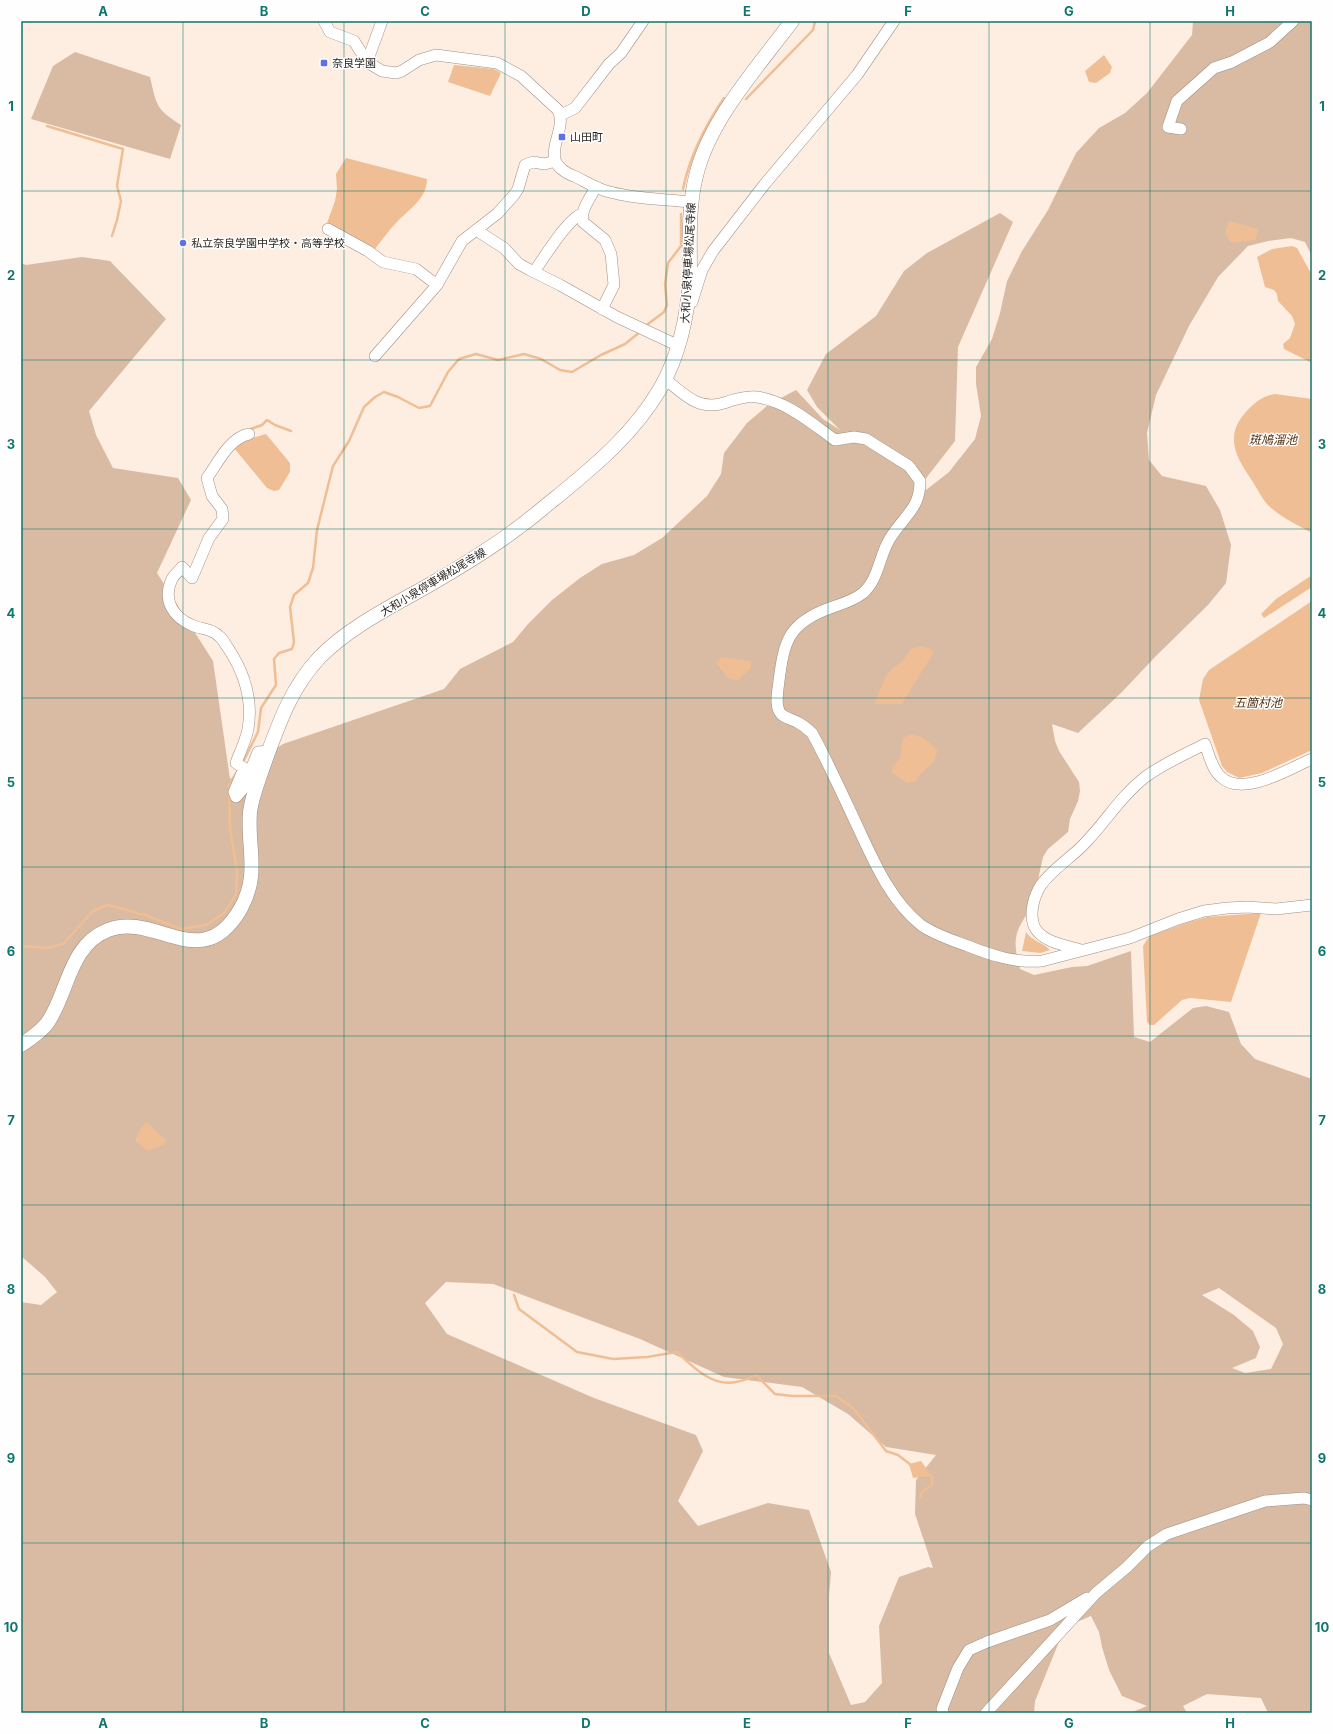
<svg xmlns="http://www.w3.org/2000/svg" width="1333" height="1734" font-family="Inter,'Noto Sans JP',sans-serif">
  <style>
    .green { fill: #d8bba2; fill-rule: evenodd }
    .water { fill: #efbe94 }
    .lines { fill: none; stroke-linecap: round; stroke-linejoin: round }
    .stream { stroke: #efbe94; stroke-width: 2.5 }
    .minor-casing { stroke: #9d8f83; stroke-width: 12 }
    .major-casing { stroke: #9d8f83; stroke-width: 15 }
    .minor { stroke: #fff; stroke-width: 11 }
    .major { stroke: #fff; stroke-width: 14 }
    .grid { fill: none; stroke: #0f766e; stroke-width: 1; stroke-opacity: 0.55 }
    .poi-dot { fill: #5d72e9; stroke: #fefefe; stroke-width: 1.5 }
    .labels { text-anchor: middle; stroke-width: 3; stroke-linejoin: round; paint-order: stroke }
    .poi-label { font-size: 11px; fill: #2c2622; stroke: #fefefe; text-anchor: start }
    .street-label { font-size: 11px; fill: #2c2622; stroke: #fefefe }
    .water-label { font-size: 12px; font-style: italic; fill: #513010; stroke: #fefefe }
    .neatline { fill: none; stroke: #0f766e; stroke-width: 1.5 }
    .grid-label { font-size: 13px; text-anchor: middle; font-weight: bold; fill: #0f766e }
  </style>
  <rect width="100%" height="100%" fill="#feeee1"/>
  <g class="green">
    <path d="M 1193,21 L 1312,21 L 1312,256 L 1305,242 L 1291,238 L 1268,241 L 1248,246 L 1218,277 L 1189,326 L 1156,395 L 1147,433 L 1149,460 L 1162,476 L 1206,486 L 1220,510 L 1231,545 L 1226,583 L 1208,605 L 1156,656 L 1121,693 L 1078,733 L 1052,724 L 1055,741 L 1059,751 L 1079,782 L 1080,791 L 1078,801 L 1070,819 L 1068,832 L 1048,849 L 1043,857 L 1037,884 L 1029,897 L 1030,910 C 1013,933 1013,942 1020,969 L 1034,975 L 1072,967 L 1087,966 L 1131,951 L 1134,1037 L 1150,1042 L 1193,1008 L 1206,1006 L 1229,1012 L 1241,1044 L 1255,1059 L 1312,1079 L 1312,1713 L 1268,1713 L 1261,1698 L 1207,1694 L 1183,1706 L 1187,1713 L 1130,1713 L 1147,1706 L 1122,1696 L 1109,1670 L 1102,1647 L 1099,1632 L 1091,1616 L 1065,1627 L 1035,1701 L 1034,1713 L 21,1713 L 21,1302 L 41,1305 L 57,1292 L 45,1277 L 21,1256 L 21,263 L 26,265 L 82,257 L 110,261 L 166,319 L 89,411 L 96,435 L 113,468 L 178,478 L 191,500 L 157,573 L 213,661 L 230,779 L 283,744 L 444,689 L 460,669 L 513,642 L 528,624 L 552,600 L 580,578 L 602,564 L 634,555 L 662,538 L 707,496 L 721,474 L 724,453 L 747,423 L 768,405 L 796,390 L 823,419 L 840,430 L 817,407 L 807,390 L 826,354 L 876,316 L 904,271 L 927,253 L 1000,213 L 1013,222 L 958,347 L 955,441 L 920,486 L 926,490 L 949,472 L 975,439 L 981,416 L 976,384 L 976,367 L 992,339 L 1000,313 L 1007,281 L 1022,251 L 1048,210 L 1076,153 L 1099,128 L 1125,113 L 1147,93 L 1192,35 ZM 446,1282 L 493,1284 L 640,1339 L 724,1377 L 802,1387 L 848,1414 L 886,1447 L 936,1455 L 916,1480 L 915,1514 L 933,1568 L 928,1567 L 899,1577 L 879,1626 L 882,1683 L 865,1702 L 851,1705 L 829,1653 L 829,1596 L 831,1572 L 809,1510 L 768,1503 L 698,1526 L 678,1501 L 703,1451 L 696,1435 L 594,1398 L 447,1334 L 425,1303 ZM 1219,1288 L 1276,1328 L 1283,1344 L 1271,1369 L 1245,1373 L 1232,1368 L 1256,1358 L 1260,1347 L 1253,1331 L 1234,1315 L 1202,1295 Z"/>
    <path d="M 75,52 L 150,77 C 157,106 155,108 181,125 L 170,159 L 31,119 L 53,66 Z"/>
  </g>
  <g class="water">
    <polygon points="1104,55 1112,67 1110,73 1096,83 1089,82 1085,71"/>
    <polygon points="454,65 494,69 501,73 490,96 448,82"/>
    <path d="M 346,158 L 427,179 C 427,199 409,209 397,222 C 389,230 382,240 375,249 L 327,223 L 335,201 L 337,189 L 336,174 Z"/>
    <polygon points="1229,221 1259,229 1255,240 1231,243 1225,233"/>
    <polygon points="1292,246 1297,248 1312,275 1312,363 1284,349 1283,344 1290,338 1295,324 1292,316 1278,301 1277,294 1274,290 1265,287 1257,257 1272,249"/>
    <path d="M 1275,394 L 1312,399 L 1312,533 C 1298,525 1282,518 1270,507 C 1263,501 1258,490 1253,482 C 1238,460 1223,438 1245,413 C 1253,404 1262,396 1275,394 Z"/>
    <polygon points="266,434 290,463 290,472 279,490 274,491 267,488 234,448 242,441"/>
    <polygon points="1312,575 1312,587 1264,618 1261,614 1276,599"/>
    <polygon points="1312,601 1312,750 1262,773 1239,778 1227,772 1222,766 1199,700 1203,679 1209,670"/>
    <polygon points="920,646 928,648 934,652 902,704 874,704 887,674 903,660 911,649"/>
    <polygon points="721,657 751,661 751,668 737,681 727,677 716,663"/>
    <polygon points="911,734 922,737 938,750 933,763 920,774 915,782 907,783 892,773 892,767 901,757 901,749 903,738"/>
    <polygon points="1261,913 1231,1002 1190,998 1182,1000 1154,1025 1150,1025 1147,1022 1143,946 1146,941 1150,936 1186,923 1207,917"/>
    <path d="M 1026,932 C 1032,941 1042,942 1050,950 L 1040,953 L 1022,951 Z"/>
    <polygon points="146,1122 149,1124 166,1140 165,1144 148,1151 135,1141 138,1133"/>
    <polygon points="921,1461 932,1476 913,1478 909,1464"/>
  </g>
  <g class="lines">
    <g class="stream">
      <polyline points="746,99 813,30 815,21"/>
      <polyline points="47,126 123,149 117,186 121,201 117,220 112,236"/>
      <path d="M 683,189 C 690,155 705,126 724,98"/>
      <polyline points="644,327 664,312 667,305 665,284 668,263 681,246 681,214"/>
      <polyline points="253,438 251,429 262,425 267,420 275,425 291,431"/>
      <polyline points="242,764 258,732 261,708 276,685 274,659 279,653 292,649 294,642 290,607 294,595 308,583 313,568 317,530 333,466 349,441 364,407 375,397 384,392 398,397 419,408 430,406 448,372 459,359 476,354 498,360 524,354 541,359 560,370 572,372 601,355 625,344 640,332"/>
      <polyline points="21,946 48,948 63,944 93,911 108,905 145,915 181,929 206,925 224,913 236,895 237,870 230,829 229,785 237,772"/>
      <path d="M 514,1295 L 519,1309 L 577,1352 L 613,1359 L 647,1357 L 677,1352 C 693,1367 712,1387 736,1382 C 742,1381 750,1378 756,1375 L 775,1394 L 792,1396 L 836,1396 L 854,1409 L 886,1451 L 898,1455 L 911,1465"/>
      <polyline points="920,1497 922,1492 932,1485 932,1476 929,1475"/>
    </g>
    <defs>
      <g id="minor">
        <path d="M 324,21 L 330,32 L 354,41 L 367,62 L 382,71 L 396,73 L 402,71 L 419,60 L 436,55 L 497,63 L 521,76 L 558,110 C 566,126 551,143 555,160 C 558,169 568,174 576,177 C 586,182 596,188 606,191 C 633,199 664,199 691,202"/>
        <polyline points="367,62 382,21"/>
        <polyline points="561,115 575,108 582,99 609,64 621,53 643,21"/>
        <polyline points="1181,129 1168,127 1177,101 1214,68 1232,62 1270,42 1293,21"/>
        <path d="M 596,187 C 591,197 580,210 583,222 L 605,240 L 611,254 L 614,285 L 602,309"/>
        <polyline points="328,229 368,251 383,262 416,269 437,285"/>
        <polyline points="476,230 504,248 519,264 530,270 560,285 617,317 679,346"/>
        <path d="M 534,272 C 543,259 568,218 582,214"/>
        <polyline points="692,302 702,270 713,251 764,185 857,75 894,21"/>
        <polyline points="375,356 437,285 462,241 498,213 514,195 518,189 525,165 533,162 545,164 555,161"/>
        <path d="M 665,379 C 684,394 698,411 724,403 C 735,399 746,396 757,397 C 788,402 811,423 835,440 L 854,437 L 866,439 L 909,466 L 920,481 C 920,489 919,495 916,502 C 909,517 894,528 887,544 C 879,560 877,581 863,593 C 853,601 841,604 830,608 C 789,623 784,640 779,681 C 778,691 774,706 781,714 C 785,718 792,719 797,722 C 803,725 807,728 812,733 C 830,766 845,800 861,834 C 876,866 892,902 921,925 C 935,935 952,940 968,946 C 993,956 1016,963 1042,961 L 1130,938 L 1178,919 L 1204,911 L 1227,908 L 1248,907 L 1276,909 L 1312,905"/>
        <path d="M 249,434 C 229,438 218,463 207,478 L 212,496 L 222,509 L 223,519 L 209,538 L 192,578 L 182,567 C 179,571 174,575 172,579 C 162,600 173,618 194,626 C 204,630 210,628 219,636 C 223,639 225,644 228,648 C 244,672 253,700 248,729 C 246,740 240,752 236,763 L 244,768 L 234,792 L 236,797 L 243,789 L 258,752 L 269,751"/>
        <path d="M 1081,950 C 1066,945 1042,943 1034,926 C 1029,913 1034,896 1041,885 C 1053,868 1073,857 1087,841 C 1107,820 1121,796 1144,778 C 1162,764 1184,755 1205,744 C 1209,755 1212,769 1221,777 C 1243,798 1290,768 1312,759"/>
        <polyline points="943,1713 942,1709 958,1668 969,1650 987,1642 1050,1620 1087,1598"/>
        <polyline points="986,1713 1096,1593 1127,1567 1148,1546 1167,1534 1265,1501 1304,1498 1312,1500"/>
      </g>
      <path id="major" d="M 21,1045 C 30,1039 42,1031 48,1022 C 68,993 69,945 108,930 C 156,911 202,977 241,908 C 260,874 247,847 250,812 C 252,795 259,780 264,764 C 278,726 290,689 319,658 C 351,625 397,604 436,581 C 465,564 493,547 519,527 C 533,517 545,506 558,496 C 597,464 634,433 660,389 C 680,354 688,316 690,275 C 690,242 688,208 696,176 C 709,120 758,67 792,21"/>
    </defs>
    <use href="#minor" class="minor-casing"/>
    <use href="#major" class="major-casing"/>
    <use href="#minor" class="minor"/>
    <use href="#major" class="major"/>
  </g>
  <path class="grid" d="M 183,21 L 183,1713M 344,21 L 344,1713M 505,21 L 505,1713M 666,21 L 666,1713M 828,21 L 828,1713M 989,21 L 989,1713M 1150,21 L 1150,1713M 21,191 L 1312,191M 21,360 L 1312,360M 21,529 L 1312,529M 21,698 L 1312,698M 21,867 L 1312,867M 21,1036 L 1312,1036M 21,1205 L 1312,1205M 21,1374 L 1312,1374M 21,1543 L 1312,1543"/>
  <g class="poi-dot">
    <rect x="320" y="59" width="8" height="8" rx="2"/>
    <rect x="558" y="133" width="8" height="8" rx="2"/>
    <circle cx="183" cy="243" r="4"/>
  </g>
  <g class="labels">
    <g class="poi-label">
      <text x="332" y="67">奈良学園</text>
      <text x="570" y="141">山田町</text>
      <text x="191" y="247">私立奈良学園中学校・高等学校</text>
    </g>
    <g class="street-label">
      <text transform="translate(688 263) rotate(-87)" y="4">大和小泉停車場松尾寺線</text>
      <text transform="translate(433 582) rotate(-31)" y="4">大和小泉停車場松尾寺線</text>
    </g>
    <g class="water-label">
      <text x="1273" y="444">斑鳩溜池</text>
      <text x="1258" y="707">五箇村池</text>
    </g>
  </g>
  <rect width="1333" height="1734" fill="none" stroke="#fefefe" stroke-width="44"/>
  <rect x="22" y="22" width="1289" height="1690" class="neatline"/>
  <g class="grid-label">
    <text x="103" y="16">A</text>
    <text x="264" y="16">B</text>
    <text x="425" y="16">C</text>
    <text x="586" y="16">D</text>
    <text x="747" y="16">E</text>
    <text x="908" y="16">F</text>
    <text x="1069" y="16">G</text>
    <text x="1230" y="16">H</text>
    <text x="11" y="111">1</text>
    <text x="1322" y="111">1</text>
    <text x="11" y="280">2</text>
    <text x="1322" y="280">2</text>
    <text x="11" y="449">3</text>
    <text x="1322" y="449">3</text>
    <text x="11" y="618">4</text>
    <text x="1322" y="618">4</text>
    <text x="11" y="787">5</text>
    <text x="1322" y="787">5</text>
    <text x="11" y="956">6</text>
    <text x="1322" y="956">6</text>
    <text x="11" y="1125">7</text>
    <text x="1322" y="1125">7</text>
    <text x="11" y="1294">8</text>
    <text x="1322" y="1294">8</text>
    <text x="11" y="1463">9</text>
    <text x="1322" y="1463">9</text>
    <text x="11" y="1632">10</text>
    <text x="1322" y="1632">10</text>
    <text x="103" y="1728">A</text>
    <text x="264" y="1728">B</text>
    <text x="425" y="1728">C</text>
    <text x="586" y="1728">D</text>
    <text x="747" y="1728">E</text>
    <text x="908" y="1728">F</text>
    <text x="1069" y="1728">G</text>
    <text x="1230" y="1728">H</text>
  </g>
</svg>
